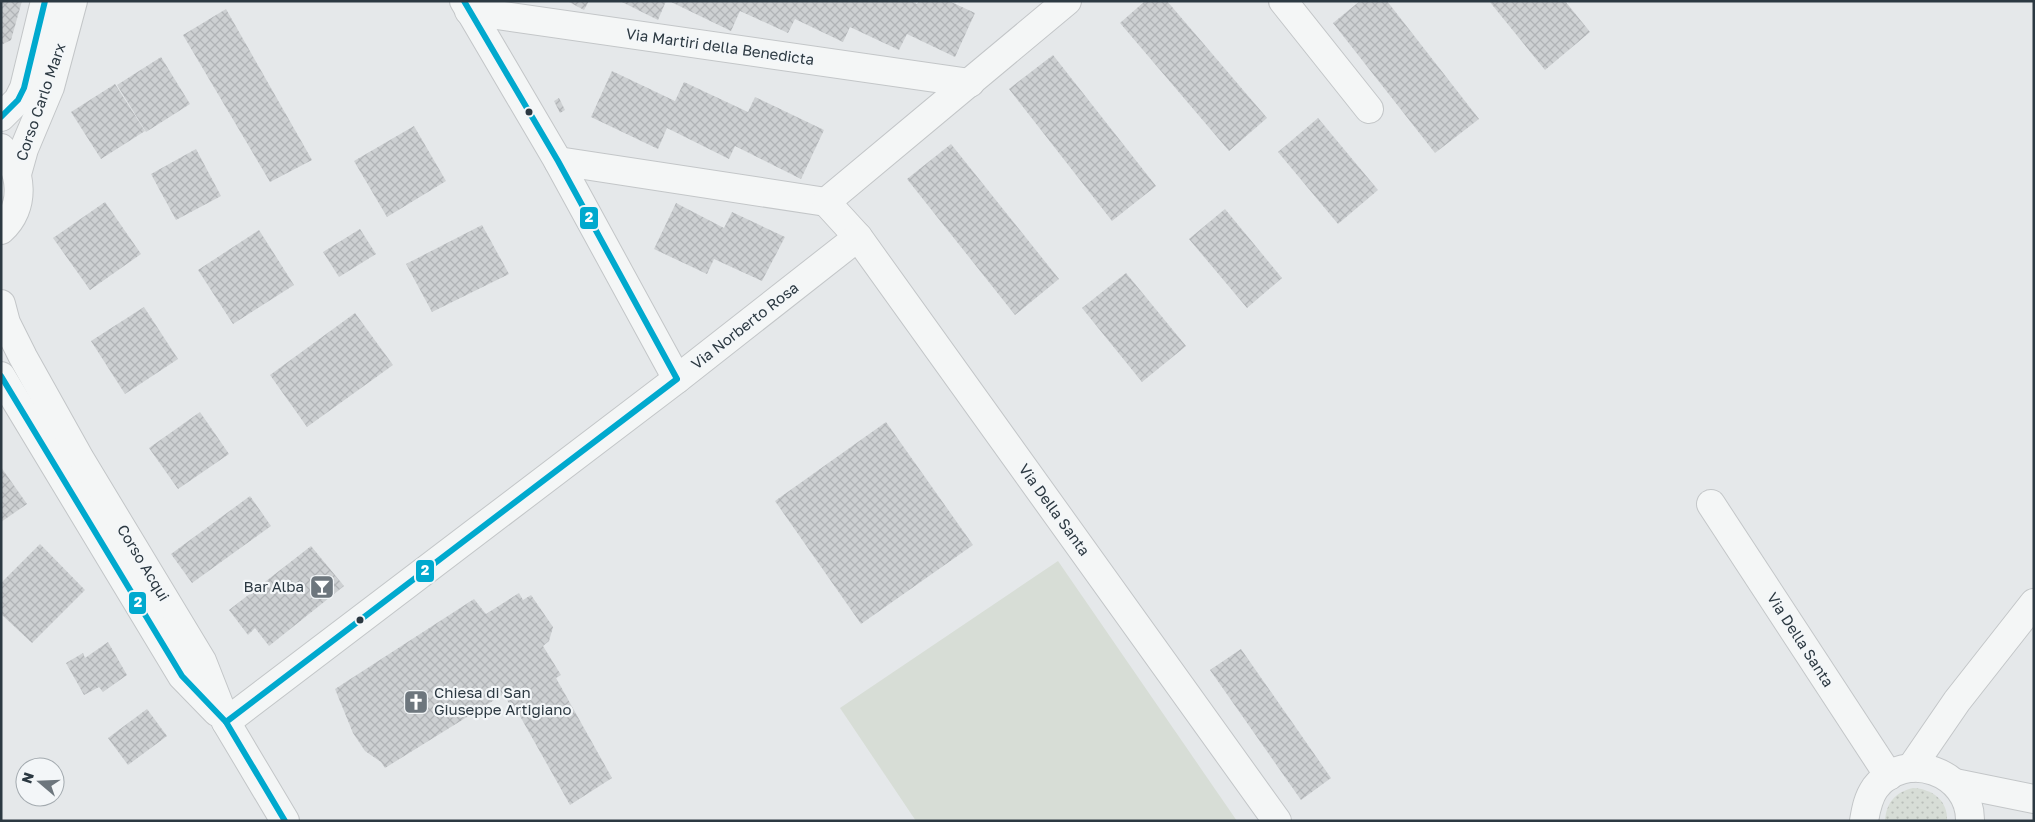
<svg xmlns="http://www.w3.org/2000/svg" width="2035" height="822" font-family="'Golos Text',sans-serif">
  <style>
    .grass { fill: url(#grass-dots) }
    .pitch { fill: #d7ddd6 }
    .building { fill: url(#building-cross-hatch) }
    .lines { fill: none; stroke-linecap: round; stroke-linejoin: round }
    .minor-casing { stroke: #c3c6c8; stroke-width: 30 }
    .tertiary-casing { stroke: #c3c6c8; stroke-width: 30 }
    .minor { stroke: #f4f6f6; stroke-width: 28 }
    .tertiary { stroke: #f4f6f6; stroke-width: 28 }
    .bus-1-casing { stroke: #f3f6f8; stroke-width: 10 }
    .bus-1 { stroke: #00a9ce; stroke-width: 6 }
    .bus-dot { fill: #2c3942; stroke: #f3f6f8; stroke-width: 2 }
    .labels { text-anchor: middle; stroke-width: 4.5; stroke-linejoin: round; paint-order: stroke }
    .street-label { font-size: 15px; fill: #2c3942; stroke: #f3f6f8 }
    .poi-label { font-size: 15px; fill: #2c3942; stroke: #f3f6f8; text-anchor: end }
    .line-badge { stroke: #f3f6f8; stroke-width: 2 }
    .badge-label { font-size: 14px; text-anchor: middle; font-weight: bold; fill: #fff }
  </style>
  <defs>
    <pattern id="grass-dots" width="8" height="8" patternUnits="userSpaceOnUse" patternTransform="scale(1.25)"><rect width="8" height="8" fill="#d7ddd6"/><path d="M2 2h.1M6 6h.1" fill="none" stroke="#b9beb9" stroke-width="1.8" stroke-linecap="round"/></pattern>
    <pattern id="building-cross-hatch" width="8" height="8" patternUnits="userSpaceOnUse" patternTransform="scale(1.25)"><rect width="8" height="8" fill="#cdd0d2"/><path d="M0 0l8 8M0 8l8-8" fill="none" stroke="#b0b3b6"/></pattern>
  </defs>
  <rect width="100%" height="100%" fill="#e5e8ea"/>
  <path class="grass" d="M 1913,788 C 1932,789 1948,800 1947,821 L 1885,821 C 1886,802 1896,792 1913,788 Z"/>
  <polygon class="pitch" points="1058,561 1237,821 916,821 840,708"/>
  <g class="building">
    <polygon points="1,1 22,1 11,40 1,45"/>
    <polygon points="567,1 589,1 584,10"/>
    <polygon points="620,1 666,1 658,20"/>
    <polygon points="669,1 911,1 917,4 919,1 949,1 975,13 955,57 907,34 899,50 850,27 843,42 795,19 788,33 740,11 731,31"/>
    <polygon points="1145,1 1167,1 1267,118 1229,151 1120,23"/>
    <polygon points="1360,1 1387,1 1479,119 1435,153 1333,23"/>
    <polygon points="1489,1 1565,1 1590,32 1545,70"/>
    <polygon points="226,9 312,160 270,182 183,35"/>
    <polygon points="1053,55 1156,186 1112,221 1009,89"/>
    <polygon points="161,57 190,104 146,132 117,85"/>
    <polygon points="612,71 675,101 684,82 748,112 755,97 824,130 801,179 735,146 729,159 667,128 658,149 591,117"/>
    <polygon points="115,84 145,131 101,159 71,112"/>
    <polygon points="559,98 565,110 560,113 554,101"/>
    <polygon points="1318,118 1378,190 1338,224 1278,152"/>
    <polygon points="414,126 446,181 387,217 354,161"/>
    <polygon points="951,144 1059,279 1015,315 907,179"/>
    <polygon points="196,149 221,196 176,220 151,174"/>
    <polygon points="105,202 141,254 90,290 53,238"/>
    <polygon points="676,203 724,228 732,212 785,237 762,281 714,259 707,274 654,249"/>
    <polygon points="1225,209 1282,278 1247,308 1189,239"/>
    <polygon points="482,225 509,274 432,312 406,264"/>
    <polygon points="360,229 376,254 339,277 323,252"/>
    <polygon points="259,230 294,285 233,324 198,270"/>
    <polygon points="1126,273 1186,346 1142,382 1082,308"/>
    <polygon points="144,307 178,359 125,394 91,341"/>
    <polygon points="355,313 393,365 307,427 270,375"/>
    <polygon points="200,412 229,454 178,489 149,448"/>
    <polygon points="886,422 973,545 861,624 775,501"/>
    <polygon points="1,467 27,504 1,522"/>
    <polygon points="250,496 271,526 192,583 171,554"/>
    <polygon points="40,544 85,590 32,643 1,614 1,583"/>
    <polygon points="311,546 344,586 269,646 255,628 248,635 229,610"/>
    <polygon points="519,593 523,600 531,595 553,627 549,641 543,646 561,675 556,678 612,778 570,805 516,709 513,711 504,694 385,768 381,762 365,751 353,733 335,689 474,599 486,614"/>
    <polygon points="108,642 127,675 103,692 99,687 84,695 66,663 83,653 85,658"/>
    <polygon points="1241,649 1331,778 1301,800 1210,670"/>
    <polygon points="147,709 167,736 128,765 108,738"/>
  </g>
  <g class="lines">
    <defs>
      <g id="minor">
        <polyline points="464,1 558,161 677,379"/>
        <polyline points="1283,1 1369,109"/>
        <polyline points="469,11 970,83"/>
        <polyline points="558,161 826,202"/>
        <polyline points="826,202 858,237 1277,821"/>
        <polyline points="826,202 1067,1"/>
        <polyline points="1711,504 1889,776"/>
        <polyline points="226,722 677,379 858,237"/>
        <polyline points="1911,768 1957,701 2034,603"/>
        <polyline points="1955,783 2034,799"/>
        <path d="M 1864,821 C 1866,809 1868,798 1875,788 C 1905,748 1971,772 1970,821"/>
      </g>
      <g id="tertiary">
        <polyline points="1,117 18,100 24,88 45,1"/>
        <path d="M 1,148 C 23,170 26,208 1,230"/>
        <polyline points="17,174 24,149 50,87 73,1"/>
        <polyline points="1,304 6,323 23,357 80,459 202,661 226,722 285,821"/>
        <polyline points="1,376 182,676 217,712"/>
      </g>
    </defs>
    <use href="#minor" class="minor-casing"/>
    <use href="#tertiary" class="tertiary-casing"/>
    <use href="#minor" class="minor"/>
    <use href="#tertiary" class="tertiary"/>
    <defs>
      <g id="bus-1">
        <polyline points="1,117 18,100 24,88 45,1"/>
        <polyline points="1,376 182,676 226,722 285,821"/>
        <polyline points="226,722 677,379 558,161 464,1"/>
      </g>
    </defs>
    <use href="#bus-1" class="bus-1-casing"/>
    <use href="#bus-1" class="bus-1"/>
  </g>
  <defs>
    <symbol id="bar-square" viewBox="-11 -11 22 22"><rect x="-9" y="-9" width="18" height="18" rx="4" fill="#6d767d" stroke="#f3f6f8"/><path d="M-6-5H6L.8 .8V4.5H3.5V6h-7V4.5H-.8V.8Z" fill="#fff"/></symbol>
    <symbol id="church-square" viewBox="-11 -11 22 22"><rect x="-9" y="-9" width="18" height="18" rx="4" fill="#6d767d" stroke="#f3f6f8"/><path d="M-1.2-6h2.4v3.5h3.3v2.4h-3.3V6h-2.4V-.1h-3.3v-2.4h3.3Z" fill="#fff"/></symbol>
  </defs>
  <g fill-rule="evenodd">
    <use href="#bar-square" x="308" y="573" width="28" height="28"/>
    <use href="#church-square" x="402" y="688" width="28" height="28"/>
  </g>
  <g class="bus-dot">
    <circle cx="529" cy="112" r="4.5"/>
    <circle cx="360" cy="620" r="4.5"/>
  </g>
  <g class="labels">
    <g class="street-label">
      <text transform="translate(720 47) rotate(8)" y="5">Via Martiri della Benedicta</text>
      <text transform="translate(41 102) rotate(-71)" y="5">Corso Carlo Marx</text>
      <text transform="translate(745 326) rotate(-38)" y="5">Via Norberto Rosa</text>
      <text transform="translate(1054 510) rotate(54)" y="5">Via Della Santa</text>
      <text transform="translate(143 563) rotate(59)" y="5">Corso Acqui</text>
      <text transform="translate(1800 640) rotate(57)" y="5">Via Della Santa</text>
    </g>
    <g class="poi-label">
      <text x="304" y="592">Bar Alba</text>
      <text x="434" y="698" text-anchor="start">Chiesa di San<tspan x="434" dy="17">Giuseppe Artigiano</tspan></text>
    </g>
  </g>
  <g class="line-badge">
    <rect x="579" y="206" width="20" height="24" rx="5" fill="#00a9ce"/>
    <rect x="415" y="559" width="20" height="24" rx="5" fill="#00a9ce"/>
    <rect x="128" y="591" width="19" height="24" rx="5" fill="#00a9ce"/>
  </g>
  <g class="badge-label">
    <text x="589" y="222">2</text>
    <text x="425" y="575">2</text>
    <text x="138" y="607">2</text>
  </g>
  <rect width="2035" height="822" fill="none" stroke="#2c3942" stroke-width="5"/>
  <g transform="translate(40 782) rotate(289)"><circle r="24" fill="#f3f6f8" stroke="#a3aaaf"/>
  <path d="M0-4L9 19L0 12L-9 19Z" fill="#6d767d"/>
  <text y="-8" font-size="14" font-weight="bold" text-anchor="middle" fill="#2c3942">N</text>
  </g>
</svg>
